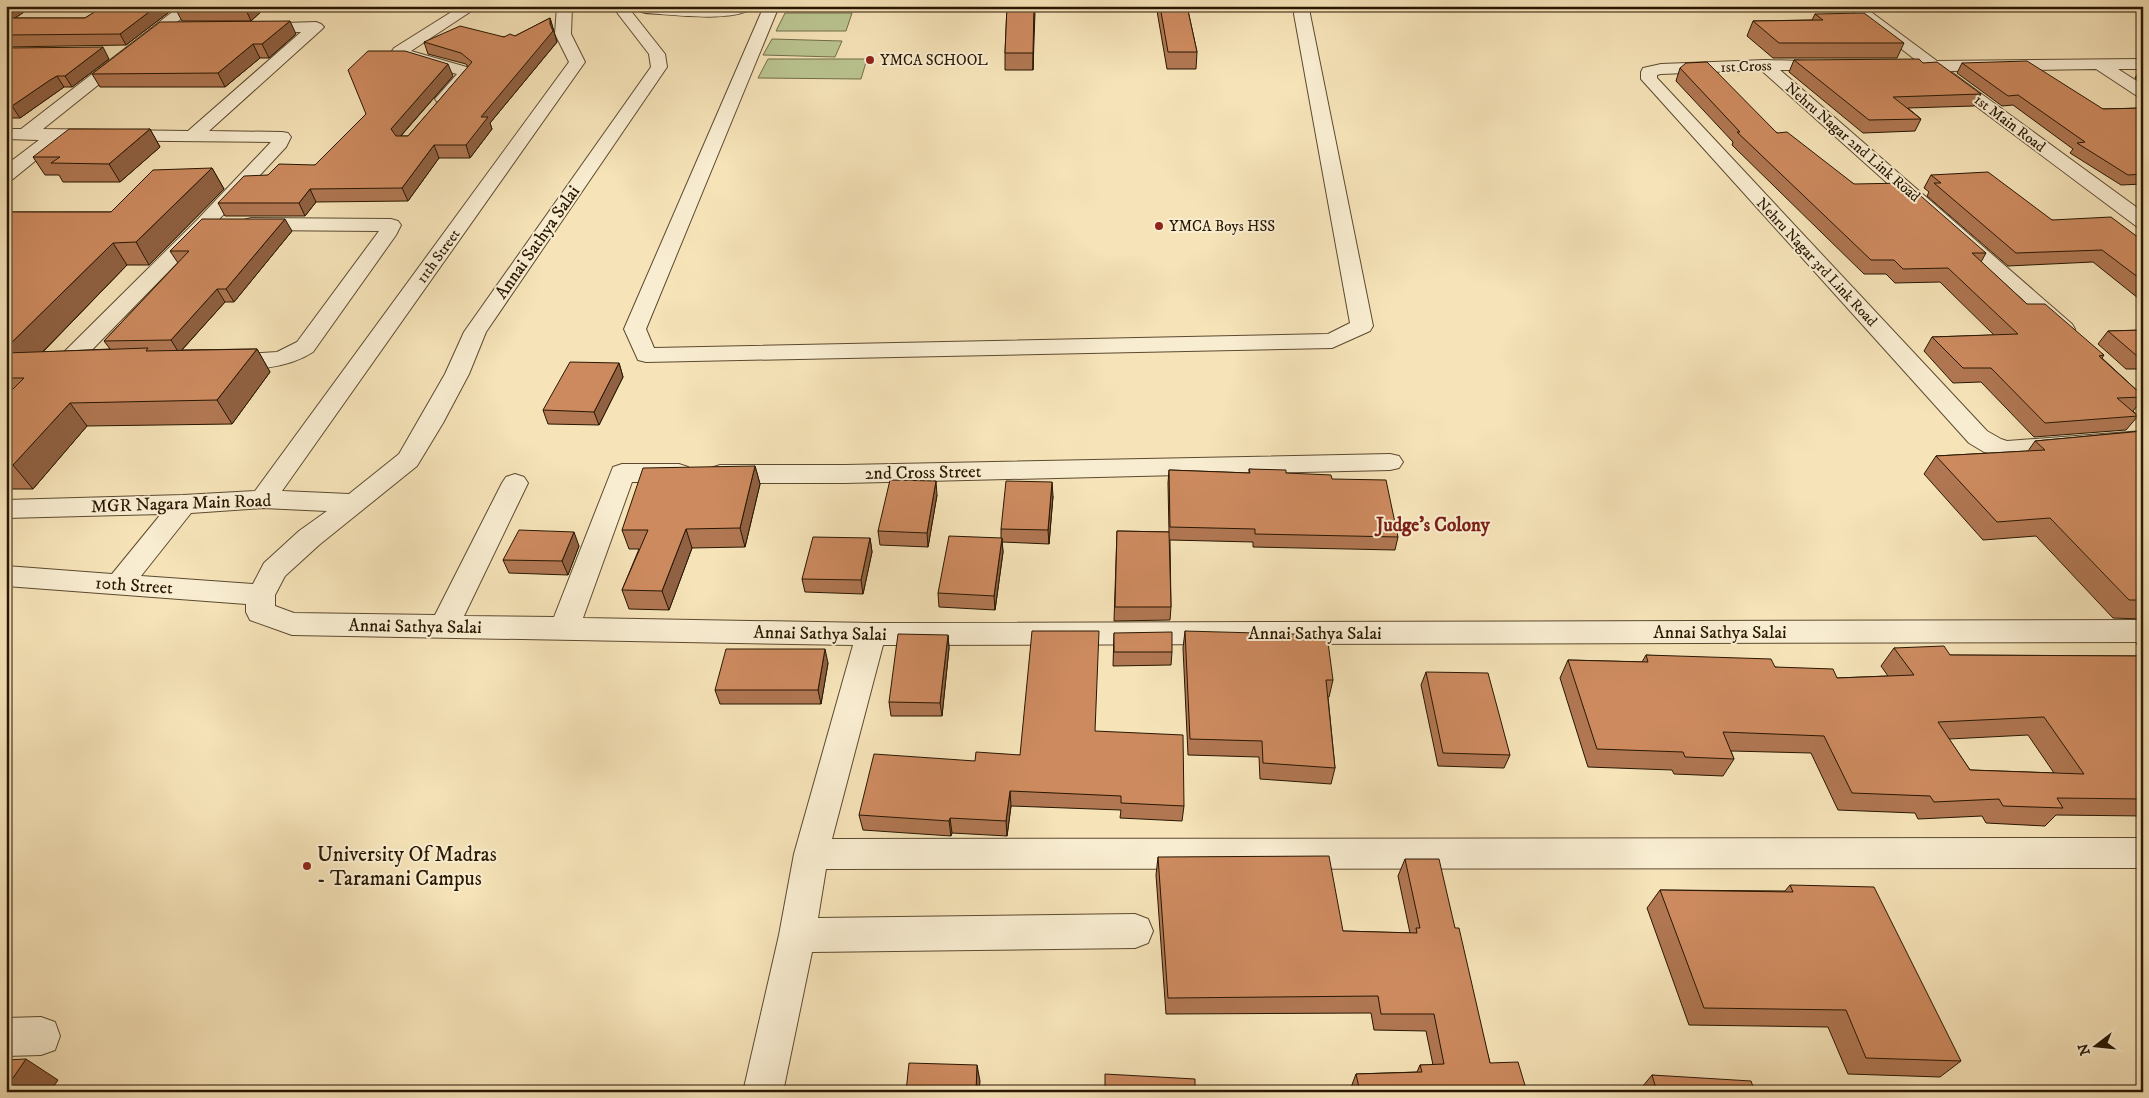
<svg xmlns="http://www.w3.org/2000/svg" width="2149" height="1098" font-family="'IM FELL DW Pica',serif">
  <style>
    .green { fill: #bac490; stroke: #716e49 }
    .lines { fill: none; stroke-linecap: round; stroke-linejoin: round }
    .minor-casing { stroke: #5c4a30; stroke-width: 2 }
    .minor { fill: #f9edd1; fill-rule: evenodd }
    .wall { fill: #b07752; stroke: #281702; fill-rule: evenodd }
    .shaded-wall { fill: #906142; stroke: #281702 }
    .building { fill: #cd8a5f; stroke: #281702; fill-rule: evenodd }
    .poi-dot { fill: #8f2418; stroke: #f9edd1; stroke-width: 2 }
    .labels { text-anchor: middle; stroke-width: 4; stroke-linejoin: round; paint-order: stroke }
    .far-poi-label { font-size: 15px; fill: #281702; stroke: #f9edd1; text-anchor: start }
    .far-street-label { font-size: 15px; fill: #281702; stroke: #f9edd1 }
    .street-label { font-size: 18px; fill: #281702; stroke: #f9edd1 }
    .neighbourhood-label { font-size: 19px; font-weight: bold; fill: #7a1f14; stroke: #f9edd1 }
    .near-poi-label { font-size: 21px; fill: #281702; stroke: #f9edd1; text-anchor: start }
  </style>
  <rect width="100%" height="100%" fill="#f6e3b8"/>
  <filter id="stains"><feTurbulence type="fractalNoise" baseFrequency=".004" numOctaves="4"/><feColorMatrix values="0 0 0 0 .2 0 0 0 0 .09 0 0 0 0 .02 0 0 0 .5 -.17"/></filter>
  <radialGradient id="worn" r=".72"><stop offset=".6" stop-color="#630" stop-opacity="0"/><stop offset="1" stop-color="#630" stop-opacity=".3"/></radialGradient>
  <g class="green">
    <polygon points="785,13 852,13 846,31 776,31"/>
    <polygon points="772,39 842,41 835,57 763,55"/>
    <polygon points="768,59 867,59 861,79 758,78"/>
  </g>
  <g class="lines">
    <defs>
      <g id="minor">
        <polygon points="180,6 197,6 43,129 188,131 301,32 255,32 250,30 247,27 250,24 316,22 321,24 324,27 321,30 209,131 282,132 288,133 291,137 286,147 211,228 84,358 102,360 106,365 102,370 94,372 65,369 59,361 65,351 197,220 271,142 61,140 13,179 6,181 6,165 39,140 6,139 6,129 21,129"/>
        <polygon points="461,6 479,6 411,51 470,68 474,74 450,103 444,104 438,103 435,99 457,74 397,57 392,51 394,48"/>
        <path d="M 557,6 L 572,6 L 571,34 L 585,62 L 282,491 L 349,494 L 399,454 L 445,374 L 464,332 L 651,67 L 649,54 L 612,6 L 627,6 L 665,54 L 667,67 L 486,332 L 469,374 L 443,423 L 417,466 L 319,545 L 285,576 L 275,595 L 275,606 L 294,613 L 435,615 L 502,483 L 506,477 L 515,474 L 524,477 L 528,483 L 464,616 L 554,617 L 613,467 L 622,464 L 679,464 L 688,467 L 692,473 L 688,479 L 679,482 L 632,482 L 583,618 L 871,623 L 2143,620 L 2143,642 L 883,645 L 832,839 L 2143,838 L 2143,868 L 826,869 L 818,918 L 1135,914 L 1148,919 L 1153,931 L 1148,943 L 1135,948 L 812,952 L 783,1092 L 743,1092 L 779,935 L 794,854 L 853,645 L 292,635 L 250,620 L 246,612 L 246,604 L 6,586 L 6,566 L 112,574 L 161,514 L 6,518 L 6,500 L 183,495 L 255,491 L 569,62 L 555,34 ZM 263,508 L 327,511 L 299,531 L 264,563 L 253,584 L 141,576 L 191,513 Z"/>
        <path d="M 638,6 L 711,8 L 754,6 C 740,24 667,14 645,13 L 640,11 Z"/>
        <polygon points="764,6 779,6 646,329 654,348 1328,334 1350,323 1294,14 1295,6 1310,6 1310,14 1373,326 1370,331 1332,348 646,362 638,360 624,329"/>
        <polygon points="1846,6 1863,6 1937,61 2143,59 2143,69 2118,69 2143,85 2143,97 2137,96 2096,69 1950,71 2143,212 2143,228 2136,226 1929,71 1899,69 1897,66 1899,63 1917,61"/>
        <polygon points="1765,60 1835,62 1837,65 1835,68 1829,70 1780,70 2072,324 2075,329 2072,334 2064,336 2056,334 1761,70 1661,74 1657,75 1657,78 1987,431 2001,439 2007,441 2143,431 2143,447 2007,457 1984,452 1969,443 1641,79 1641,72 1643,68 1661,64"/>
        <path d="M 251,218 L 391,219 L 398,221 L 401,225 L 396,235 L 313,352 C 289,368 247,373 219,366 L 215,361 L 219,356 L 277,352 L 297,342 L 379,231 L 251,230 L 244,228 L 241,224 L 244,220 Z"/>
        <polygon points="1390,454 1399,456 1403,462 1399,468 1390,470 845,483 720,483 711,480 707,474 711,468 720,465 845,465"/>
        <polygon points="41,1017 55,1022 60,1036 55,1050 41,1055 6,1056 6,1018"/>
      </g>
    </defs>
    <use href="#minor" class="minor-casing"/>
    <use href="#minor" class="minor"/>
  </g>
  <g class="wall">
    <polygon points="6,6 33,6 15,18 85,18 104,6 177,6 126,45 6,47"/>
    <polygon points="267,6 251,21 182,21 176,10"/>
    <polygon points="1007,6 1034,6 1033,70 1005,70 1005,53"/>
    <polygon points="1158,6 1187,6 1197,52 1196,69 1167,69 1157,11"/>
    <polygon points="1815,14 1904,43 1897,58 1773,58 1747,36 1753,21 1812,20"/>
    <polygon points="550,18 557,42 490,123 492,129 470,158 439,158 408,201 316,202 305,216 225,216 218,203 268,175 315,165 453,76 401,136 408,136 468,67 466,64 428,54 424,42 515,36"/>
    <polygon points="296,34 269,58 260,58 225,87 100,87 92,74"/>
    <polygon points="6,48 109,59 72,87 64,87 57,92 20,118 6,118"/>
    <polygon points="1794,60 1923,63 1981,94 1974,106 1908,108 1921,119 1915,131 1863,133 1789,72"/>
    <polygon points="1962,63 2103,109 2143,108 2143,184 2121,185 2070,153 2073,149 2013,105 2002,106 1957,73"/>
    <polygon points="2143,65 2143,82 2135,78"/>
    <polygon points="1680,68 1854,184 1986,253 1981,262 2027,304 2104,355 2102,358 2143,396 2143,399 2133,411 2138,416 2126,430 2034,437 1981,382 1953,383 1924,351 1932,337 1994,335 1940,282 1895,283 1886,274 1864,274 1732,145 1733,142 1676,81"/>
    <polygon points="150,129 160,147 120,182 63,182 59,175 45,175 33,157"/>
    <polygon points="212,168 224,189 149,265 127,265 43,352 110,349 104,341 178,263 170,251 292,231 234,302 225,302 182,350 257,349 270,372 232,424 87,426 33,489 6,489 6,212 111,212"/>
    <polygon points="1931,175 2052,220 2143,241 2143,302 2093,262 2008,266 1927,196 1929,192 1924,188"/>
    <polygon points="2143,330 2143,369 2126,369 2098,344 2108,331"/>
    <polygon points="619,363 623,377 599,425 548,424 543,410"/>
    <polygon points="2143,431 2143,619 2113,618 2036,536 1983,540 1924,474 1936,456 2028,451 2035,441"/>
    <polygon points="755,466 760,484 745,547 692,548 669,610 629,609 622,590 639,549 629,549 622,530"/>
    <polygon points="1249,469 1332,479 1398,537 1395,550 1253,547 1253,542 1170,540 1171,607 1170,620 1114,621 1117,531 1169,532 1168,483 1169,470 1249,473"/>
    <polygon points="937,495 928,547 880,545 878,531"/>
    <polygon points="1053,496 1049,544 1002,542 1003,552 995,610 939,607 938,593 1001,538 1001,529"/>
    <polygon points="870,538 872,552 863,594 805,592 802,579"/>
    <polygon points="579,546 568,575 509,573 503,560"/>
    <polygon points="1185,631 1333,680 1329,697 1328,697 1335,768 1331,784 1260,779 1259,757 1188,755 1183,648"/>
    <polygon points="1114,633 1172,652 1171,665 1113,666"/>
    <polygon points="948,635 949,648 942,716 891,716 889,702"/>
    <polygon points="2143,637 2143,651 2136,644"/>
    <path d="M 1894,648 L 1950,655 L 2143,656 L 2143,816 L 2056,815 L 2045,826 L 1986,823 L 1982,816 L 1918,819 L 1915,813 L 1838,810 L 1811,753 L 1731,751 L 1734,759 L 1723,776 L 1674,774 L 1672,770 L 1588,767 L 1560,678 L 1568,660 L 1642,662 L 1646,655 L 1775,667 L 1837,678 L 1888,676 L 1881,666 ZM 2028,735 L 2054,773 L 1970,770 L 1949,739 Z"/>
    <polygon points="828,663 821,704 720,704 715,690"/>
    <polygon points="1426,672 1510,755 1504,768 1438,766 1421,685"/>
    <polygon points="1095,731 1184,806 1182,821 1120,818 1121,810 1011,806 1007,836 952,833 951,836 863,830 859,815 975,761 1020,755"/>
    <polygon points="1158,857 1343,931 1410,933 1398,876 1405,859 1455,928 1490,1063 1527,1092 1350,1092 1350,1090 1356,1074 1417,1072 1420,1065 1433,1065 1426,1031 1374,1030 1371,1013 1166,1014 1156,875"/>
    <polygon points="1790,885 1961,1061 1940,1077 1848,1074 1828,1027 1689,1025 1647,908 1660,890 1785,891"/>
    <polygon points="1652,1075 1755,1092 1638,1092"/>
  </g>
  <g class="shaded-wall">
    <polygon points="6,6 33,6 6,24"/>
    <polygon points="157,6 177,6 126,45 120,34"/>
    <polygon points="249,6 267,6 251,21 246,10"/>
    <polygon points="1034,6 1035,12 1033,70 1033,53"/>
    <polygon points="550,18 557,42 490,123 492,129 470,158 466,145 481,117 550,24"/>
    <polygon points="290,21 296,34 269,58 262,44"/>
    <polygon points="253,44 260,58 225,87 218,73"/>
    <polygon points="103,47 109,59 72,87 65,76"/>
    <polygon points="448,64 453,76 396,141 391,129"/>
    <polygon points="57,76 64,87 57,92 20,118 12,106 50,80"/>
    <polygon points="150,129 160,147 120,182 109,164"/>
    <polygon points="434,145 439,158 408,201 402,188"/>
    <polygon points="212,168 224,189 149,265 136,242"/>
    <polygon points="310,189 316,202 305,216 299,203"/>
    <polygon points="285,219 292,231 234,302 226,289"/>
    <polygon points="113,243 127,265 19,376 6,359 6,348"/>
    <polygon points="217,289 225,302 179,353 171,340"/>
    <polygon points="257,349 270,372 232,424 217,400"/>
    <polygon points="619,363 623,377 599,425 594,412"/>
    <polygon points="70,403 87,426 33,489 13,465"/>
    <polygon points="755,466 760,484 745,547 740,528"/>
    <polygon points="936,481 937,495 928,547 927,533"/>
    <polygon points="1052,482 1053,496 1049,544 1048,530"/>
    <polygon points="686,529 692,548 669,610 662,591"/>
    <polygon points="574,532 579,546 568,575 562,561"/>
    <polygon points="870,538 872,552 863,594 861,580"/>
    <polygon points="1002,538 1003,552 995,610 994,596"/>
    <polygon points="948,635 949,648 942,716 940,703"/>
    <polygon points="825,649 828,663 821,704 818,690"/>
    <polygon points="1010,791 1011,806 1007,836 1006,821"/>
    <polygon points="950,818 952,833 951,836 949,821"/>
    <polygon points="26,1059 58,1080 50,1092 6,1092 6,1088"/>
    <polygon points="977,1065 980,1081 979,1092 976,1092"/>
  </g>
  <g class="building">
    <polygon points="104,6 157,6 120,34 6,35 6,18 85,18"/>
    <polygon points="181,6 249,6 246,10 176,10"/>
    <polygon points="1007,6 1034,6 1033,53 1005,53"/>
    <polygon points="1160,6 1187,6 1197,52 1168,52"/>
    <polygon points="1864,13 1904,43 1779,43 1753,21 1823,20 1815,14"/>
    <polygon points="550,18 550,24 553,31 481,117 488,117 466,145 434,145 402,188 310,189 299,203 218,203 244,176 268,175 279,164 315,165 366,114 348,70 368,51 405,51 448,64 391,129 396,136 408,136 472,62 461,53 424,42 460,26 504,37 510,34 515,36"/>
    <polygon points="290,21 262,44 253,44 218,73 92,74 160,22"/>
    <polygon points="103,47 65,76 57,76 50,80 12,106 6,106 6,48"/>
    <polygon points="1919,59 1923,63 1937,62 1981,94 1893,97 1921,119 1869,120 1794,60"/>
    <polygon points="2027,61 2103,109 2143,108 2143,174 2128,175 2077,143 2085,142 2018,95 2008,96 1962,63"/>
    <polygon points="1707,62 1777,133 1787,132 1854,184 1906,183 1986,253 1972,253 2027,304 2045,304 2104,355 2099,356 2143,396 2143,397 2117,398 2138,416 2045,423 1991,368 1963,368 1932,337 2018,334 1948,268 1903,269 1894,260 1871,260 1737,132 1740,132 1680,68 1686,63"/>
    <polygon points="69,129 150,129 109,164 51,163 60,157 33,157"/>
    <polygon points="212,168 136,242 113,243 6,348 6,212 111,212 153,170"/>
    <polygon points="1988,172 2052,220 2111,217 2143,241 2143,281 2102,250 2016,253 1934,183 1941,183 1931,175"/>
    <polygon points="202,219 285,219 226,289 217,289 171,340 104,341 189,251 170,251"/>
    <polygon points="2143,330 2143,355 2137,356 2108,331"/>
    <polygon points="148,348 146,351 257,349 217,400 70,403 13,465 6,465 6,396 24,378 6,378 6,353"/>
    <polygon points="570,362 619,363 594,412 543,410"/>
    <polygon points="2143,431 2143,600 2129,600 2050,518 1997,522 1936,456 2045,450 2035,441"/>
    <polygon points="755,466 740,528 686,529 662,591 622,590 648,530 622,530 643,468"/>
    <polygon points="1249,469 1286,470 1286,473 1331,475 1332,479 1386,480 1398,537 1255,534 1255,529 1170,527 1169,470 1250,473"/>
    <polygon points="890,480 936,481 927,533 878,531"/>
    <polygon points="1006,481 1052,482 1048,530 1001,529"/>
    <polygon points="519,530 574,532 562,561 503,560"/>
    <polygon points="1117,531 1169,532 1171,607 1115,607"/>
    <polygon points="949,536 1002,538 994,596 938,593"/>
    <polygon points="813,537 870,538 861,580 802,579"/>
    <polygon points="1032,631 1099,631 1095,731 1183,735 1184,806 1121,803 1121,796 1010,791 1006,821 950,818 949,821 859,815 874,754 975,761 976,752 1020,755"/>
    <polygon points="1185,631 1327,635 1333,680 1326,680 1335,768 1263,763 1262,741 1190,739"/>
    <polygon points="1172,632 1172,652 1114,652 1114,633"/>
    <polygon points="898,634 948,635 940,703 889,702"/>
    <path d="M 1944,646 L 1950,655 L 2143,656 L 2143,799 L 2057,798 L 2063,808 L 2003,806 L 1999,799 L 1934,802 L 1930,796 L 1852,793 L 1824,736 L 1723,732 L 1734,759 L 1685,757 L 1683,752 L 1597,749 L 1568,660 L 1648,662 L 1646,655 L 1771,659 L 1775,667 L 1833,669 L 1837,678 L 1914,675 L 1894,648 ZM 2044,717 L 2084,774 L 1970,770 L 1938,722 Z"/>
    <polygon points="726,649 825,649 818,690 715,690"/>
    <polygon points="1426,672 1488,673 1510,755 1443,753"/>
    <polygon points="1329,856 1343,931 1417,933 1416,928 1420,928 1405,859 1439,859 1455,928 1459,928 1490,1063 1518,1062 1527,1092 1360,1092 1356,1074 1422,1072 1420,1065 1444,1064 1434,1014 1381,1014 1378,996 1168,998 1158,857"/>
    <polygon points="1790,885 1874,887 1961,1061 1866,1058 1846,1010 1704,1008 1660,890 1793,892"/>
    <polygon points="26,1059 6,1088 6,1060"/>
    <polygon points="909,1063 977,1065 976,1092 906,1092"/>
    <polygon points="1105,1074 1195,1079 1195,1092 1105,1092"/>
    <polygon points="1652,1075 1751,1081 1755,1092 1657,1092"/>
  </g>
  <g class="poi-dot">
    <circle cx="870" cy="60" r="5"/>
    <circle cx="1159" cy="226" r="5"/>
    <circle cx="307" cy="866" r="5"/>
  </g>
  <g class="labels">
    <g class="far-poi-label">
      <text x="880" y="65">YMCA SCHOOL</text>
      <text x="1169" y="231">YMCA Boys HSS</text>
    </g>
    <g class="far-street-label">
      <text transform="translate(1746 66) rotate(-2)" y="5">1st Cross</text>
      <text transform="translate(2010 123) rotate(37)" y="5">1st Main Road</text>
      <text transform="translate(1853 142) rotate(41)" y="5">Nehru Nagar 2nd Link Road</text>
      <text transform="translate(438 256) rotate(-54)" y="5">11th Street</text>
      <text transform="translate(1817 262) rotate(47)" y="5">Nehru Nagar 3rd Link Road</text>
    </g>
    <g class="street-label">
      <text transform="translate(537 242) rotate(-55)" y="6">Annai Sathya Salai</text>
      <text transform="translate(923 472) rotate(-1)" y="6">2nd Cross Street</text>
      <text transform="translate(181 503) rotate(-2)" y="6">MGR Nagara Main Road</text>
      <text transform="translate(134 585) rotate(4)" y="6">10th Street</text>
      <text transform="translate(415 626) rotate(1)" y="6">Annai Sathya Salai</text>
      <text x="1720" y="638">Annai Sathya Salai</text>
      <text transform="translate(820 633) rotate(1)" y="6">Annai Sathya Salai</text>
      <text x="1315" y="639">Annai Sathya Salai</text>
    </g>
    <g class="neighbourhood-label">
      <text x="1433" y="531">Judge's Colony</text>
    </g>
    <g class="near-poi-label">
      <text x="317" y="861">University Of Madras<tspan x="317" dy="24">- Taramani Campus</tspan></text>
    </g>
  </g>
  <rect width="2149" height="1098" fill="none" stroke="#f6e3b8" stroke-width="25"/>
  <rect x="8" y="8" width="2134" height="1083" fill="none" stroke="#281702" stroke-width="2.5"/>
  <rect x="12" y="12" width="2124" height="1073" fill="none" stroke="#281702"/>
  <g transform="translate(2096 1046) rotate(254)" stroke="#f9edd1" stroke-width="4" paint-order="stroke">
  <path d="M0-4L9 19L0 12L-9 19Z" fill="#281702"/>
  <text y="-8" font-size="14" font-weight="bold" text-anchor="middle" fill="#281702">N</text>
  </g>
  <rect width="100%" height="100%" filter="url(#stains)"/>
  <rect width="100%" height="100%" fill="url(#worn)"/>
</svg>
